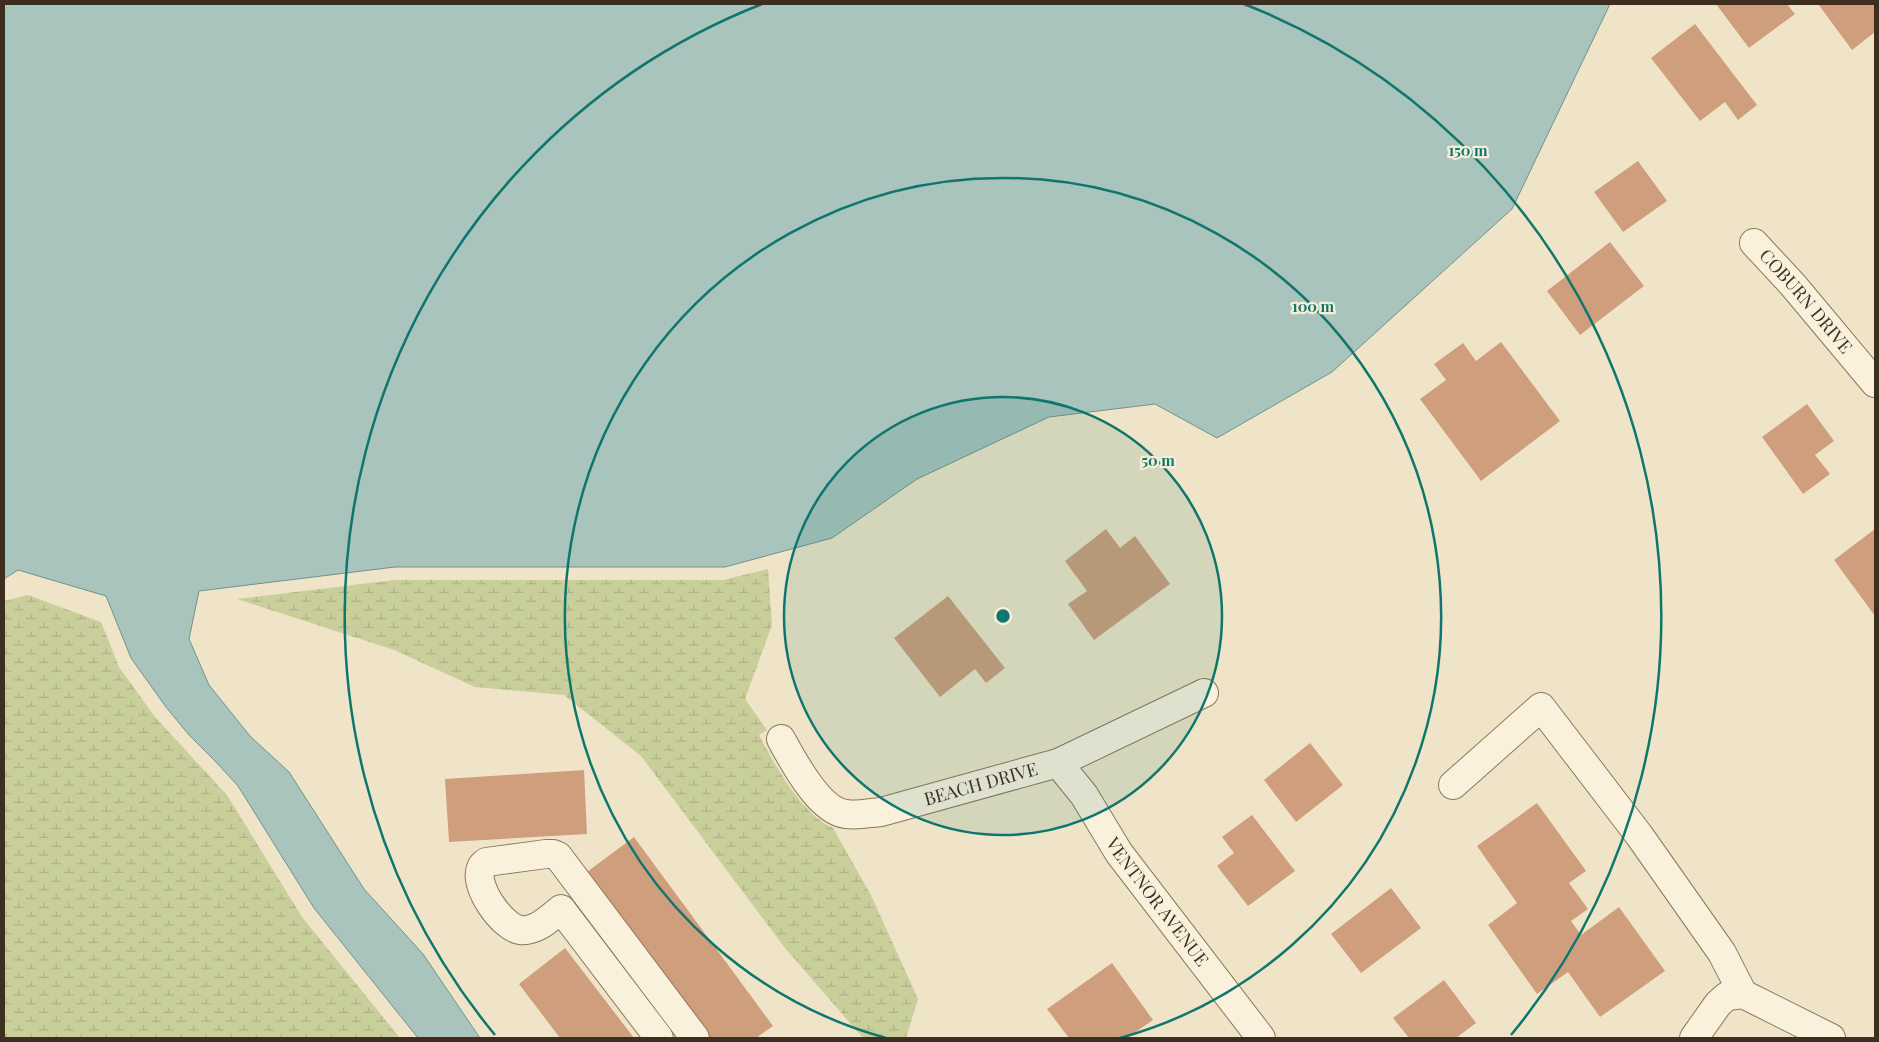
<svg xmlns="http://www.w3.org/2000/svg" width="1879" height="1042" font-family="'Playfair Display',serif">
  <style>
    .wetland { fill: url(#wetland-marsh) }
    .water { fill: #a9c4bc; stroke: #6f938a }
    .building { fill: #cf9f7d }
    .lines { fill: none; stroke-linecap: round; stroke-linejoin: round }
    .minor-casing { stroke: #8d765c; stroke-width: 30 }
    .minor { stroke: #faf1dc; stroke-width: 28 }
    .ring { fill: none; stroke: #0f766e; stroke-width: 2.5 }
    .labels { text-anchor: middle; stroke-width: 4.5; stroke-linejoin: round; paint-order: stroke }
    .street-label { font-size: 18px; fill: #3d2e20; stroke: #f7eed8 }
    .centre { fill: #0f766e; stroke: #f7eed8; stroke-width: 2.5 }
    .ring-label { font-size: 15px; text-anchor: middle; font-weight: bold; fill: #0f766e; stroke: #f7eed8; stroke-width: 4.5; stroke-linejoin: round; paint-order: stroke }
  </style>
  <defs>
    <pattern id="wetland-marsh" width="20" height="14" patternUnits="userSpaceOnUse" patternTransform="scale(1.25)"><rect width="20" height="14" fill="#c9cf9b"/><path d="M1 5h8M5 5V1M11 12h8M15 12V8" fill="none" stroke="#aeb285"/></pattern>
  </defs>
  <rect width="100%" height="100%" fill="#f0e4c8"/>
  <g class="wetland">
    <path d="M 768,569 L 772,625 L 745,699 L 767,730 L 759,735 C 775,765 801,814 833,828 L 871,895 L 918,999 L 906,1038 L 863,1038 L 785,948 L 641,756 L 564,695 L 475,687 L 394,650 L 237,599 L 394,580 L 723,580 Z"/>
    <polygon points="28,595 101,622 119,667 155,717 227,795 302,917 400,1038 4,1038 4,601"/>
  </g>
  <polygon class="water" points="4,4 1610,4 1512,209 1332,372 1217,438 1155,404 1049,417 917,479 832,538 725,567 395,567 199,591 189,639 209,685 250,736 289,772 364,889 423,954 480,1038 418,1038 314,908 238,786 215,761 189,735 166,707 131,658 106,596 18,570 4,579"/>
  <g class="building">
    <polygon points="1716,4 1787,4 1795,14 1749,48"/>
    <polygon points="1818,4 1875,4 1875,32 1852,50"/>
    <polygon points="1695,24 1757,105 1738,120 1725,102 1700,121 1651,58"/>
    <polygon points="1638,161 1667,201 1623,232 1594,192"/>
    <polygon points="1610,242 1644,286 1580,335 1547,291"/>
    <polygon points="1501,342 1560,421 1481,481 1420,399 1446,380 1434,364 1463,343 1476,361"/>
    <polygon points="1807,404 1834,441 1815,455 1830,474 1803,494 1762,437"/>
    <polygon points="1106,529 1120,548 1135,536 1170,584 1094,640 1068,604 1087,591 1065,561"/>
    <polygon points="1875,529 1875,616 1834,560"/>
    <polygon points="948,596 1005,668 986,683 975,669 940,697 894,638"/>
    <polygon points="1310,743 1343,785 1296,822 1264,780"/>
    <polygon points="584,770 587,834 449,842 445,779"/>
    <polygon points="1537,803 1586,871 1569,883 1588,909 1571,921 1581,935 1619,907 1665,971 1600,1017 1568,972 1537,994 1488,925 1517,903 1477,846"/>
    <polygon points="1252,815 1295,871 1248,906 1217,866 1234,853 1222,837"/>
    <polygon points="634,837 773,1026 756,1038 710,1038 587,872"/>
    <polygon points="1391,888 1421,928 1361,973 1331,934"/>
    <polygon points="565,948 634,1038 560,1038 519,984"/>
    <polygon points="1112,963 1153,1020 1127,1038 1069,1038 1047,1009"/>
    <polygon points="1444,980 1476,1023 1456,1038 1409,1038 1393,1018"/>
  </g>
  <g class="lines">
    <defs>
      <g id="minor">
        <path id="s1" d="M 1754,243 L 1793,285 L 1875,383"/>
        <path id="s2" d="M 781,739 C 793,761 819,811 846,814 C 857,816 869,813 881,812 L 1058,763 L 1204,693"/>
        <path id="s3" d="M 1058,763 L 1084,795 L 1119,853 L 1261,1038"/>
        <polyline points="1453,785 1541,707 1639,835 1722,953 1743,994"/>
        <path d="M 659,1038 L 561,909 C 550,918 536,932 520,930 C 502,927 473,886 481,868 C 482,865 484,864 486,862 L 546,854 L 553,854 L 558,856 L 695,1038"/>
        <polyline points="1694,1038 1718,1004 1727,996 1743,994 1831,1038"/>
      </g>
    </defs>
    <use href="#minor" class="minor-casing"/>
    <use href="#minor" class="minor"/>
  </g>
  <circle cx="1003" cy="616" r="219" fill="#0f766e" fill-opacity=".12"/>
  <g class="ring">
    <circle cx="1003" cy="616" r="219"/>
    <path d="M886 1038A438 438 0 1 1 1120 1038"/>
    <path d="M495 1035A658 658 0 0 1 762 4M1244 4A658 658 0 0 1 1511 1035"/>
  </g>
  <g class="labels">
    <g class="street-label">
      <text dy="6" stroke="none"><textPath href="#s1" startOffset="78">COBURN DRIVE</textPath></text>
      <text dy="6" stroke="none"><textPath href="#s2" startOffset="241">BEACH DRIVE</textPath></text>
      <text dy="6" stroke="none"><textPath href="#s3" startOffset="171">VENTNOR AVENUE</textPath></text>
    </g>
  </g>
  <circle cx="1003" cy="616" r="8" class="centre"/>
  <g class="ring-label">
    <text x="1468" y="156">150 m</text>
    <text x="1313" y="312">100 m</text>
    <text x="1158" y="466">50 m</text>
  </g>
  <rect width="1879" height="1042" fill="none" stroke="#3d2e20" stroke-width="10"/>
</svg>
